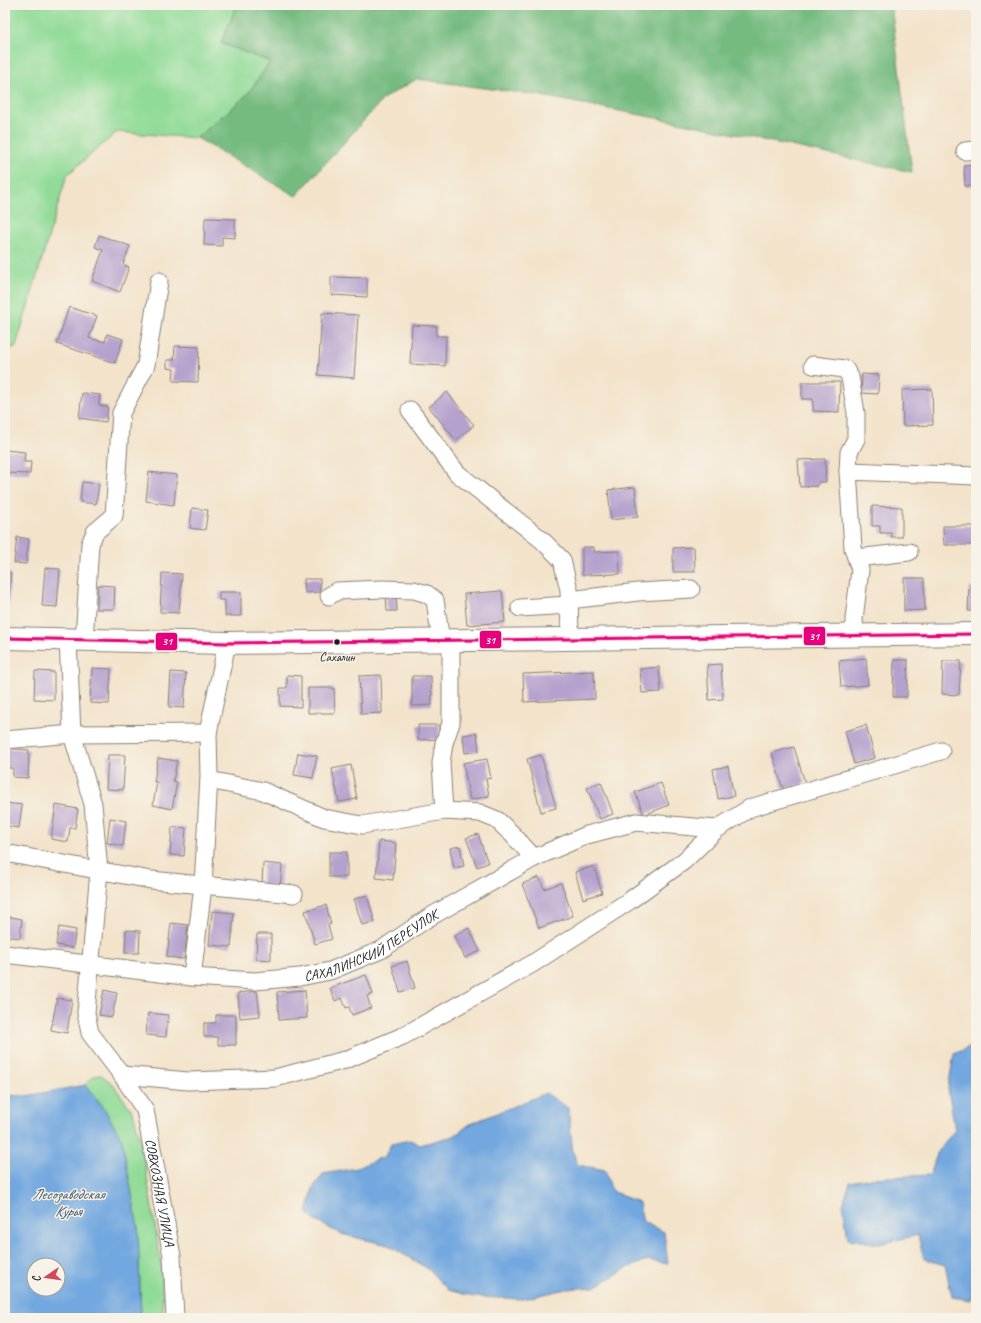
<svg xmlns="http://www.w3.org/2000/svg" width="981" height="1323" font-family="Caveat,sans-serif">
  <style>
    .green { fill: #90db97; stroke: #567c5a }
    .forest { fill: #74bb80; stroke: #486c4e }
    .water { fill: #72a7df; stroke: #47627e; fill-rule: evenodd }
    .building { fill: #b5a1cd }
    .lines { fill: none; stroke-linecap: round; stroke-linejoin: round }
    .minor-casing { stroke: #888074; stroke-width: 19 }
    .major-casing { stroke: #888074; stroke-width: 24 }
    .minor { stroke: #fff; stroke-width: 17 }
    .major { stroke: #fff; stroke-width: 22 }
    .bus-1-casing { stroke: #f7f3e8; stroke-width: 6 }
    .bus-1 { stroke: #e5007d; stroke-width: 3 }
    .bus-dot { fill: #1c1c1c; stroke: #f7f3e8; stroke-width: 1.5 }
    .labels { text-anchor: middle; stroke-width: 3; stroke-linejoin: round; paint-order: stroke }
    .bus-label { font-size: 13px; fill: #1c1c1c; stroke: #f7f3e8 }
    .street-label { font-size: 14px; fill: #1c1c1c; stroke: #f7f3e8 }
    .water-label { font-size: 15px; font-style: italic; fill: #3e546a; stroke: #f7f3e8 }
    .line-badge { stroke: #f7f3e8; stroke-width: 1.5 }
    .badge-label { font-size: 11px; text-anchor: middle; font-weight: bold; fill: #fff }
  </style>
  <rect width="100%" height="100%" fill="#f7f3e8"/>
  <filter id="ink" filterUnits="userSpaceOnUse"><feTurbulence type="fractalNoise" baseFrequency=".025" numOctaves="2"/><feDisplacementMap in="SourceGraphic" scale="8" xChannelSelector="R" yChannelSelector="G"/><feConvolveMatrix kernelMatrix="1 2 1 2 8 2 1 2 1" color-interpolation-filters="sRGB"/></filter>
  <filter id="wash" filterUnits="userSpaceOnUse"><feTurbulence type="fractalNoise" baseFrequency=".012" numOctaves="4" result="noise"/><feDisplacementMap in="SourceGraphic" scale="16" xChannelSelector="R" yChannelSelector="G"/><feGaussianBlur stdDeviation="0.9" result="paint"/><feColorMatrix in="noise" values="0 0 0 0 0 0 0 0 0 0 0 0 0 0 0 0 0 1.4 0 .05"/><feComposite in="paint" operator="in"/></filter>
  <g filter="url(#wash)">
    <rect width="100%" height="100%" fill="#f3e3cb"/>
    <g class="green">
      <polygon points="5,5 237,5 221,43 270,62 247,95 197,138 117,132 67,175 16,346 5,353"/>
      <polygon points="101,1075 112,1083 133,1112 143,1153 162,1269 163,1318 141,1318 138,1227 85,1085 94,1076"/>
    </g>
    <polygon class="forest" points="237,5 891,5 912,172 698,126 537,95 417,79 384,98 296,196 197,138 247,95 270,62 221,43"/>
    <g class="water">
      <polygon points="976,1044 976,1283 971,1300 952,1297 945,1265 924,1259 918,1235 879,1244 848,1239 843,1204 850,1182 871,1178 930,1175 938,1151 955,1130 948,1088 954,1054"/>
      <path d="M 85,1085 L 102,1105 L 122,1139 L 138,1227 L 141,1318 L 5,1318 L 5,1095 L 26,1096 ZM 34,1265 L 58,1265 L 58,1289 L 34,1289 Z"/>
      <polygon points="546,1093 568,1108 573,1152 578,1165 605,1170 612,1191 639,1203 643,1222 664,1232 668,1264 648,1260 625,1269 595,1287 566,1289 523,1299 474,1297 448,1290 428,1269 388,1245 341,1234 314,1220 307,1213 313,1188 323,1174 357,1168 385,1156 391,1144 410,1140 420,1145 454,1136 470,1124"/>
    </g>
    <g id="blocks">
      <g class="building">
        <polygon points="976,164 976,185 965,186 964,165"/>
        <polygon points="205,218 235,219 235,238 222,237 222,246 204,245"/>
        <polygon points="99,235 130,246 123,265 129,267 120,292 92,281 103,250 95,247"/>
        <polygon points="331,277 367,278 367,297 331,295"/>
        <polygon points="69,307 97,316 89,338 105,342 107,334 123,339 115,363 57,344"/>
        <polygon points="322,313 358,315 354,378 318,375"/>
        <polygon points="412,325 437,326 436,336 446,336 445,366 410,364"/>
        <polygon points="175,346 199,347 198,382 173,381 174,369 167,368 167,360 174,360"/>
        <polygon points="862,374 879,375 878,394 861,393"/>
        <polygon points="802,382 840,382 839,412 813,411 813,399 802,399"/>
        <polygon points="932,389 933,425 903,426 902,390"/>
        <polygon points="447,392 474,425 456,440 429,407"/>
        <polygon points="82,393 100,395 99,405 108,407 106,422 79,418"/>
        <polygon points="5,450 25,452 24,462 31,462 30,474 5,473"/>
        <polygon points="825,459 826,482 818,482 818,486 800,487 798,460"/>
        <polygon points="149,472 177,475 174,505 146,501"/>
        <polygon points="82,482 99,484 96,504 80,502"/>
        <polygon points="635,487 638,517 611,520 608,490"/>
        <polygon points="872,506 902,507 902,537 891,537 891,533 880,533 880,526 872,526"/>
        <polygon points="192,508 208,510 205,530 190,528"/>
        <polygon points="943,526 976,526 976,545 944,545"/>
        <polygon points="17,537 29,539 26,564 14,563"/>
        <polygon points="582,547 594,547 594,552 619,551 620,574 582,575"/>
        <polygon points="694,547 695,572 673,572 673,548"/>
        <polygon points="45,568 60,569 57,607 42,606"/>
        <polygon points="5,573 11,573 8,606 5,606"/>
        <polygon points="162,573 182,574 179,613 160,612"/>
        <polygon points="904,578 924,578 925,610 904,611"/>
        <polygon points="304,579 320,579 320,592 305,593"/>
        <polygon points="98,585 115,586 114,609 97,609"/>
        <polygon points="969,588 976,588 976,611 968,611"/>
        <polygon points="502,591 505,622 467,625 464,594"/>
        <polygon points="219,592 241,592 241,616 225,616 225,600 219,600"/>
        <polygon points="396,594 397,611 387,611 386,595"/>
        <polygon points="866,658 868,685 841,687 839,661"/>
        <polygon points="894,660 908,660 907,697 893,697"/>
        <polygon points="943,661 961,661 959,695 942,694"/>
        <polygon points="721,664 723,699 709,700 707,665"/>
        <polygon points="659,667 661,692 642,693 640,669"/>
        <polygon points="92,668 111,669 109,704 90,703"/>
        <polygon points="35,671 54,672 54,700 34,699"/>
        <polygon points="594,671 595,699 524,702 523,674"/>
        <polygon points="171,672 186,673 184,708 169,707"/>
        <polygon points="287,675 301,676 301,707 280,706 280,688 287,688"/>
        <polygon points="381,675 382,713 361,714 359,676"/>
        <polygon points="412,676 431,676 432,705 412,706"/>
        <polygon points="308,688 334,688 335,713 308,713"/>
        <polygon points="418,725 439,725 439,739 418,740"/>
        <polygon points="866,725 875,758 854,764 845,731"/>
        <polygon points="477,733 479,751 465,753 463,735"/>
        <polygon points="794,747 805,783 783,789 772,753"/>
        <polygon points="5,748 29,750 28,778 13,777 13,768 5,768"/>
        <polygon points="298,753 317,756 313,778 294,775"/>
        <polygon points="108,755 125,755 123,790 106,789"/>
        <polygon points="541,755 556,808 541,812 527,759"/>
        <polygon points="158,758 177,761 173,781 177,782 172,809 153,805 157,782 154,782"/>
        <polygon points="487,759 491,778 486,779 489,796 470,800 463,763"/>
        <polygon points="351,765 357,799 339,802 332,769"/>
        <polygon points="728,766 734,796 718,799 713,769"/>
        <polygon points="601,782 613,814 600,819 587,788"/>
        <polygon points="661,783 669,805 644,815 635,792"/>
        <polygon points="6,803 22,805 19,828 5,826"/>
        <polygon points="56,805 78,809 75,828 70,828 68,842 51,839"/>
        <polygon points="110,818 126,821 123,846 107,843"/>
        <polygon points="172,827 186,828 184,856 170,855"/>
        <polygon points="478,834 488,863 477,867 466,838"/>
        <polygon points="379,841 396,843 393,880 376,878"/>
        <polygon points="460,846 464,866 454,868 450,848"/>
        <rect x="329" y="852" width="18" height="25"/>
        <polygon points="263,863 282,865 280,887 262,885"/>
        <polygon points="594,866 602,893 583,899 575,872"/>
        <polygon points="539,877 544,889 561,883 573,916 539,928 522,884"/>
        <polygon points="367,895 375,922 362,925 354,899"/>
        <polygon points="326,905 331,924 328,925 332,939 315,944 305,911"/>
        <polygon points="212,911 234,913 231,947 209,945"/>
        <polygon points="5,916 22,919 20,938 5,936"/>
        <polygon points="171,923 188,925 184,959 167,957"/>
        <polygon points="59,927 76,930 73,948 56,945"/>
        <polygon points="469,928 480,951 465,958 454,936"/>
        <polygon points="126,930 140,931 139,953 125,953"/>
        <polygon points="257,934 271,934 271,960 256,959"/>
        <polygon points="407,961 415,988 400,992 392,966"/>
        <polygon points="366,975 373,994 367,996 371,1008 352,1015 349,1007 346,1008 342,998 335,1001 330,988"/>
        <polygon points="104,990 117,993 112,1017 99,1015"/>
        <polygon points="305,990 307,1018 279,1020 277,992"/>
        <polygon points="257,991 260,1016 240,1018 238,993"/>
        <polygon points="57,998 72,1000 67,1033 51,1030"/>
        <polygon points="148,1013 168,1015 166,1037 146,1035"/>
        <polygon points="216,1015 236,1015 236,1045 218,1045 218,1037 204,1037 204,1023 216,1023"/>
      </g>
    </g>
  </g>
  <g filter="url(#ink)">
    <use href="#blocks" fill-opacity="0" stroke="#888074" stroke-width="1"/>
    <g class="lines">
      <defs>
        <g id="minor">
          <polyline points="965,151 976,150"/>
          <polyline points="813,365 845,369 850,377 856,413 856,439 849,452 848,471"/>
          <polyline points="410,410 457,473 542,540 562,560 569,590 570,639"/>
          <polyline points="857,558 909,552"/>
          <polyline points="329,596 337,591 382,589 414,590 427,594 435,600 441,641"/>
          <polyline points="569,600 638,592 691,589"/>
          <polyline points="520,608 569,605"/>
          <polyline points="855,635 854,619 860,570 853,548 848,471 976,476"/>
          <path id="s1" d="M 68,639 L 72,734 L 93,804 L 99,871 L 86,1013 L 90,1033 L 122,1075 L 145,1110 L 172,1256 L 175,1318"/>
          <polyline points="84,640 90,544 95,532 114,516 121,413 146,365 159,281"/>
          <polyline points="5,740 72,734 208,733"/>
          <polyline points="209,780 263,791 324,818 362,825 444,811 480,813 497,820 512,834 534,858"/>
          <polyline points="444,811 441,763 444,743 451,723 451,641"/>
          <polyline points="5,853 151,880 294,894"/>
          <path id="s2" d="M 5,954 L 192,977 L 255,981 L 300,977 L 330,971 L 381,950 L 428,918 L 534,858 L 587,835 L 636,822 L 717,829"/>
          <polyline points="192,977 203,886 209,777 208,733 227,643"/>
          <polyline points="122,1075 188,1081 275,1078 345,1060 403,1036 532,964 629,901 684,861 717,829 750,808 941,751"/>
        </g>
        <polyline id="major" points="5,638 227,643 976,634"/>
      </defs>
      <use href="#minor" class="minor-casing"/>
      <use href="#major" class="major-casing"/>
      <use href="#minor" class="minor"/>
      <use href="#major" class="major"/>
      <defs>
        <polyline id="bus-1" points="5,638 227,643 976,634"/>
      </defs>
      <use href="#bus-1" class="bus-1-casing"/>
      <use href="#bus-1" class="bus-1"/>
    </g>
  </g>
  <circle class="bus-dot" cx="337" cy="642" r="3.5"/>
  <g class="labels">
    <g class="bus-label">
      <text x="337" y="661">Сахалин</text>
    </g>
    <g class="street-label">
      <text dy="5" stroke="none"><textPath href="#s2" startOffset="375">САХАЛИНСКИЙ ПЕРЕУЛОК</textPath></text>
      <text dy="5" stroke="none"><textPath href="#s1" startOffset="577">СОВХОЗНАЯ УЛИЦА</textPath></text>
    </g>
    <g class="water-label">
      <text x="68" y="1199">Лесозаводская<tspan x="68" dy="17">Курья</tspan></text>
    </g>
  </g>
  <g class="line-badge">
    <rect x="803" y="626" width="23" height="20" rx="4" fill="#e5007d"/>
    <rect x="479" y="630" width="23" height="19" rx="4" fill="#e5007d"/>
    <rect x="155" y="632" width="23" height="19" rx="4" fill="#e5007d"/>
  </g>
  <g class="badge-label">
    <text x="814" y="640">31</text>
    <text x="490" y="644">31</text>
    <text x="167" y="645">31</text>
  </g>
  <rect width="981" height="1323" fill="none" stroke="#f7f3e8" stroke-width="20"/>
  <g transform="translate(46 1277) rotate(257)"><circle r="19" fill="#f7f3e8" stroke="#9f9d96"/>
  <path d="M0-3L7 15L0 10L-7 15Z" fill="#d1495b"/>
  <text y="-6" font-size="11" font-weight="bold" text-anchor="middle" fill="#1c1c1c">С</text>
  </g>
</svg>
